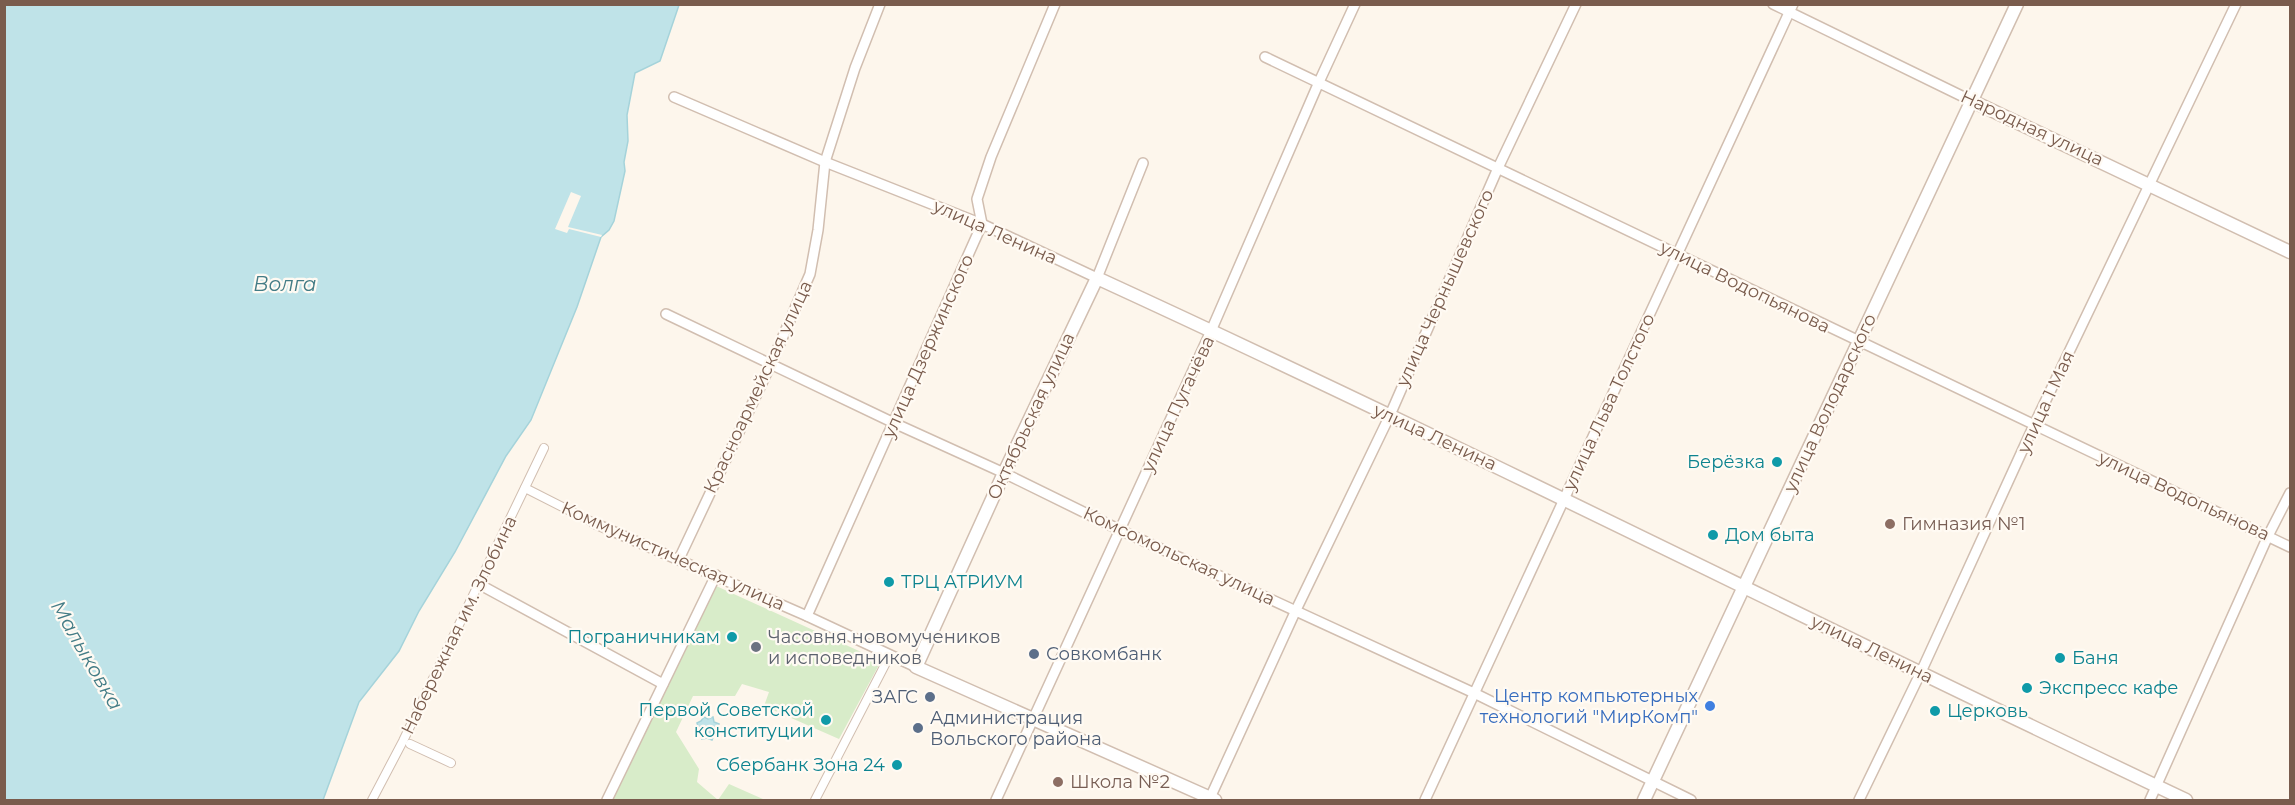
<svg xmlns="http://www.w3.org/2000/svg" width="2295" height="805" font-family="Montserrat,sans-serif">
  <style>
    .green { fill: #d8ecc9 }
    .water { fill: #bfe3e8; stroke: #a5d3da; stroke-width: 1.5 }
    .pier { fill: #fdf6ec }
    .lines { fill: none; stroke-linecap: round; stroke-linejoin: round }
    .pedestrian-casing { stroke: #d1beb0; stroke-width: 10 }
    .minor-casing { stroke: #d1beb0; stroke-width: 12 }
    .tertiary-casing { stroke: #d1beb0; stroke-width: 15 }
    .pedestrian { stroke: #fff; stroke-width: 8 }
    .minor { stroke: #fff; stroke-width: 9 }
    .tertiary { stroke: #fff; stroke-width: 12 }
    .culture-dot { fill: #0f9aa8; stroke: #fffaf3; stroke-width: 2 }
    .education-dot { fill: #8d6e63; stroke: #fffaf3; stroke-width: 2 }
    .worship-dot { fill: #6b7280; stroke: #fffaf3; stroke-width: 2 }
    .service-dot { fill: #5c6f8a; stroke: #fffaf3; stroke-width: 2 }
    .shop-dot { fill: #3f7fe0; stroke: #fffaf3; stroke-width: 2 }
    .labels { text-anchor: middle; stroke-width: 4.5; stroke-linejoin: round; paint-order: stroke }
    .street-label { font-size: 18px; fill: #7a5c4d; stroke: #fffaf3 }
    .culture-label { font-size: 18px; fill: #0d838f; stroke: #fffaf3; text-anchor: start }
    .education-label { font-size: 18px; fill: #785e54; stroke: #fffaf3; text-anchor: start }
    .worship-label { font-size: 18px; fill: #5b616d; stroke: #fffaf3; text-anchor: start }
    .service-label { font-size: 18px; fill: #4e5e75; stroke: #fffaf3; text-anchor: start }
    .shop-label { font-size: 18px; fill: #366cbe; stroke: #fffaf3; text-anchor: end }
    .water-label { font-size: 20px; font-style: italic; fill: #437c86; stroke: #fffaf3 }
  </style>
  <rect width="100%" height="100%" fill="#fdf6ec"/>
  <polygon class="green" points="714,585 881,661 839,739 764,706 769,692 742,684 735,696 693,696 676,732 699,769 697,782 718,800 729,784 765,800 613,800"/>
  <g class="water">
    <polygon points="5,5 679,5 660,61 635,73 627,115 628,141 624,162 625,171 614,221 609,230 601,237 577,307 531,420 506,456 455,552 419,611 399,651 359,702 323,800 5,800"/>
    <polygon points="704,717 708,719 713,717 714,722 719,724 717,729 718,734 714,735 712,740 707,738 702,739 701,734 696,732 698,727 697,723 701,721"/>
  </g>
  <polygon class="pier" points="571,192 581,196 568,227 602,235 601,237 569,229 567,233 555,229"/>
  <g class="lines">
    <defs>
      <g id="pedestrian">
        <polyline points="525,488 594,523"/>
        <polyline points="410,744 451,763"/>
        <polyline points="372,800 403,741 544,448"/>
        <polyline points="815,800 890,655"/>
      </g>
      <g id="minor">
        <polyline points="1773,4 1972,101"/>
        <polyline points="1265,57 2290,547"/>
        <polyline points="674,97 825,162 982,224 1097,278 1143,163"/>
        <polyline points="666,314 894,423 1004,473 1120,530 1474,693 1691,800"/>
        <polyline points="594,523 807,616 916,667"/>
        <polyline points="679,559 771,364 810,274 818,230 825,162 855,68 880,4"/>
        <polyline points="486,588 663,684"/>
        <polyline points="807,616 982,224 977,199 991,157 1055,4"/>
        <polyline points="1210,798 1296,610 1390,415 1498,168 1576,4"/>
        <polyline points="607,800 716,575"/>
        <polyline points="996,800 1211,331 1319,82 1355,4"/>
        <polyline points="1425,800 1793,4"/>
        <polyline points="1859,800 1921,672 2034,425 2236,4"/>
        <polyline points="2150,800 2268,536 2290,493"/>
      </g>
      <g id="tertiary">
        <polyline points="1972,101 2290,252"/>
        <path d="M 1215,800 L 916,667 L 1004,473 L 1097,278 C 1463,446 1822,628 2186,800"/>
        <polyline points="1644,800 2017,4"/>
      </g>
    </defs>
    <use href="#pedestrian" class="pedestrian-casing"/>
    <use href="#minor" class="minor-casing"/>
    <use href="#tertiary" class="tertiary-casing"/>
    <use href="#pedestrian" class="pedestrian"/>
    <use href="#minor" class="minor"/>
    <use href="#tertiary" class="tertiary"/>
  </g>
  <g class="culture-dot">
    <circle cx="1777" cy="462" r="6"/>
    <circle cx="1713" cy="535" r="6"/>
    <circle cx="889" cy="582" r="6"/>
    <circle cx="732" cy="637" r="6"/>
    <circle cx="2060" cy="658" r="6"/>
    <circle cx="2027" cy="688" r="6"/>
    <circle cx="1935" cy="711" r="6"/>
    <circle cx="826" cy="720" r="6"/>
    <circle cx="897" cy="765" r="6"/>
  </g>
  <g class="education-dot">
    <circle cx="1890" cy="524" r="6"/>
    <circle cx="1058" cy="782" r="6"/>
  </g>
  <circle class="worship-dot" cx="756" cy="647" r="6"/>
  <g class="service-dot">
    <circle cx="1034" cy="654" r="6"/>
    <circle cx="930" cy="697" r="6"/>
    <circle cx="918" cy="728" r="6"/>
  </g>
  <circle class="shop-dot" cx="1710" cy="706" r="6"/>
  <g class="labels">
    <g class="street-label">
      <text transform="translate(2032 128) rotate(25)" y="6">Народная улица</text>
      <text transform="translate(995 232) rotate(24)" y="6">улица Ленина</text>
      <text transform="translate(1745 287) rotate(26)" y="6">улица Водопьянова</text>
      <text transform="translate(1445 288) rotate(-66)" y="6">улица Чернышевского</text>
      <text transform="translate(928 346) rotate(-66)" y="6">улица Дзержинского</text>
      <text transform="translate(758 387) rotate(-65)" y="6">Красноармейская улица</text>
      <text transform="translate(1609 402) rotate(-65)" y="6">улица Льва Толстого</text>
      <text transform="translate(2046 402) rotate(-65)" y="6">улица 1 Мая</text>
      <text transform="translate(1830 403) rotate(-65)" y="6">улица Володарского</text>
      <text transform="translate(1178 404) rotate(-65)" y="6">улица Пугачёва</text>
      <text transform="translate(1031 416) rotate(-65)" y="6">Октябрьская улица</text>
      <text transform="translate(1435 437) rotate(25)" y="6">улица Ленина</text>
      <text transform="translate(2184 496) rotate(25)" y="6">улица Водопьянова</text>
      <text transform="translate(673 556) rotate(24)" y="6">Коммунистическая улица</text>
      <text transform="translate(1179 556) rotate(25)" y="6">Комсомольская улица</text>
      <text transform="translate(459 625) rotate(-64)" y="6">Набережная им. Злобина</text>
      <text transform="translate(1872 649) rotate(26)" y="6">улица Ленина</text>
    </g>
    <g class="culture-label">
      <text x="1765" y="468" text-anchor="end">Берёзка</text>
      <text x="1725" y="541">Дом быта</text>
      <text x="901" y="588">ТРЦ АТРИУМ</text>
      <text x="720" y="643" text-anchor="end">Пограничникам</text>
      <text x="2072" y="664">Баня</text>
      <text x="2039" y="694">Экспресс кафе</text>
      <text x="814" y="716" text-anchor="end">Первой Советской<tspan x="814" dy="21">конституции</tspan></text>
      <text x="1947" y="717">Церковь</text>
      <text x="885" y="771" text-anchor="end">Сбербанк Зона 24</text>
    </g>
    <g class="education-label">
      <text x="1902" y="530">Гимназия №1</text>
      <text x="1070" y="788">Школа №2</text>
    </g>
    <g class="worship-label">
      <text x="768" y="643">Часовня новомучеников<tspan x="768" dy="21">и исповедников</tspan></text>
    </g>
    <g class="service-label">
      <text x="1046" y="660">Совкомбанк</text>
      <text x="918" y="703" text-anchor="end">ЗАГС</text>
      <text x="930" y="724">Администрация<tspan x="930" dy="21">Вольского района</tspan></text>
    </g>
    <g class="shop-label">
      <text x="1698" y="702">Центр компьютерных<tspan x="1698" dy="21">технологий "МирКомп"</tspan></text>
    </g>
    <g class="water-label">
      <text x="285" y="291">Волга</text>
      <text transform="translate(87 655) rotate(60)" y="7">Малыковка</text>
    </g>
  </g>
  <rect width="2295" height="805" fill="none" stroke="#7a5c4d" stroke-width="12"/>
</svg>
